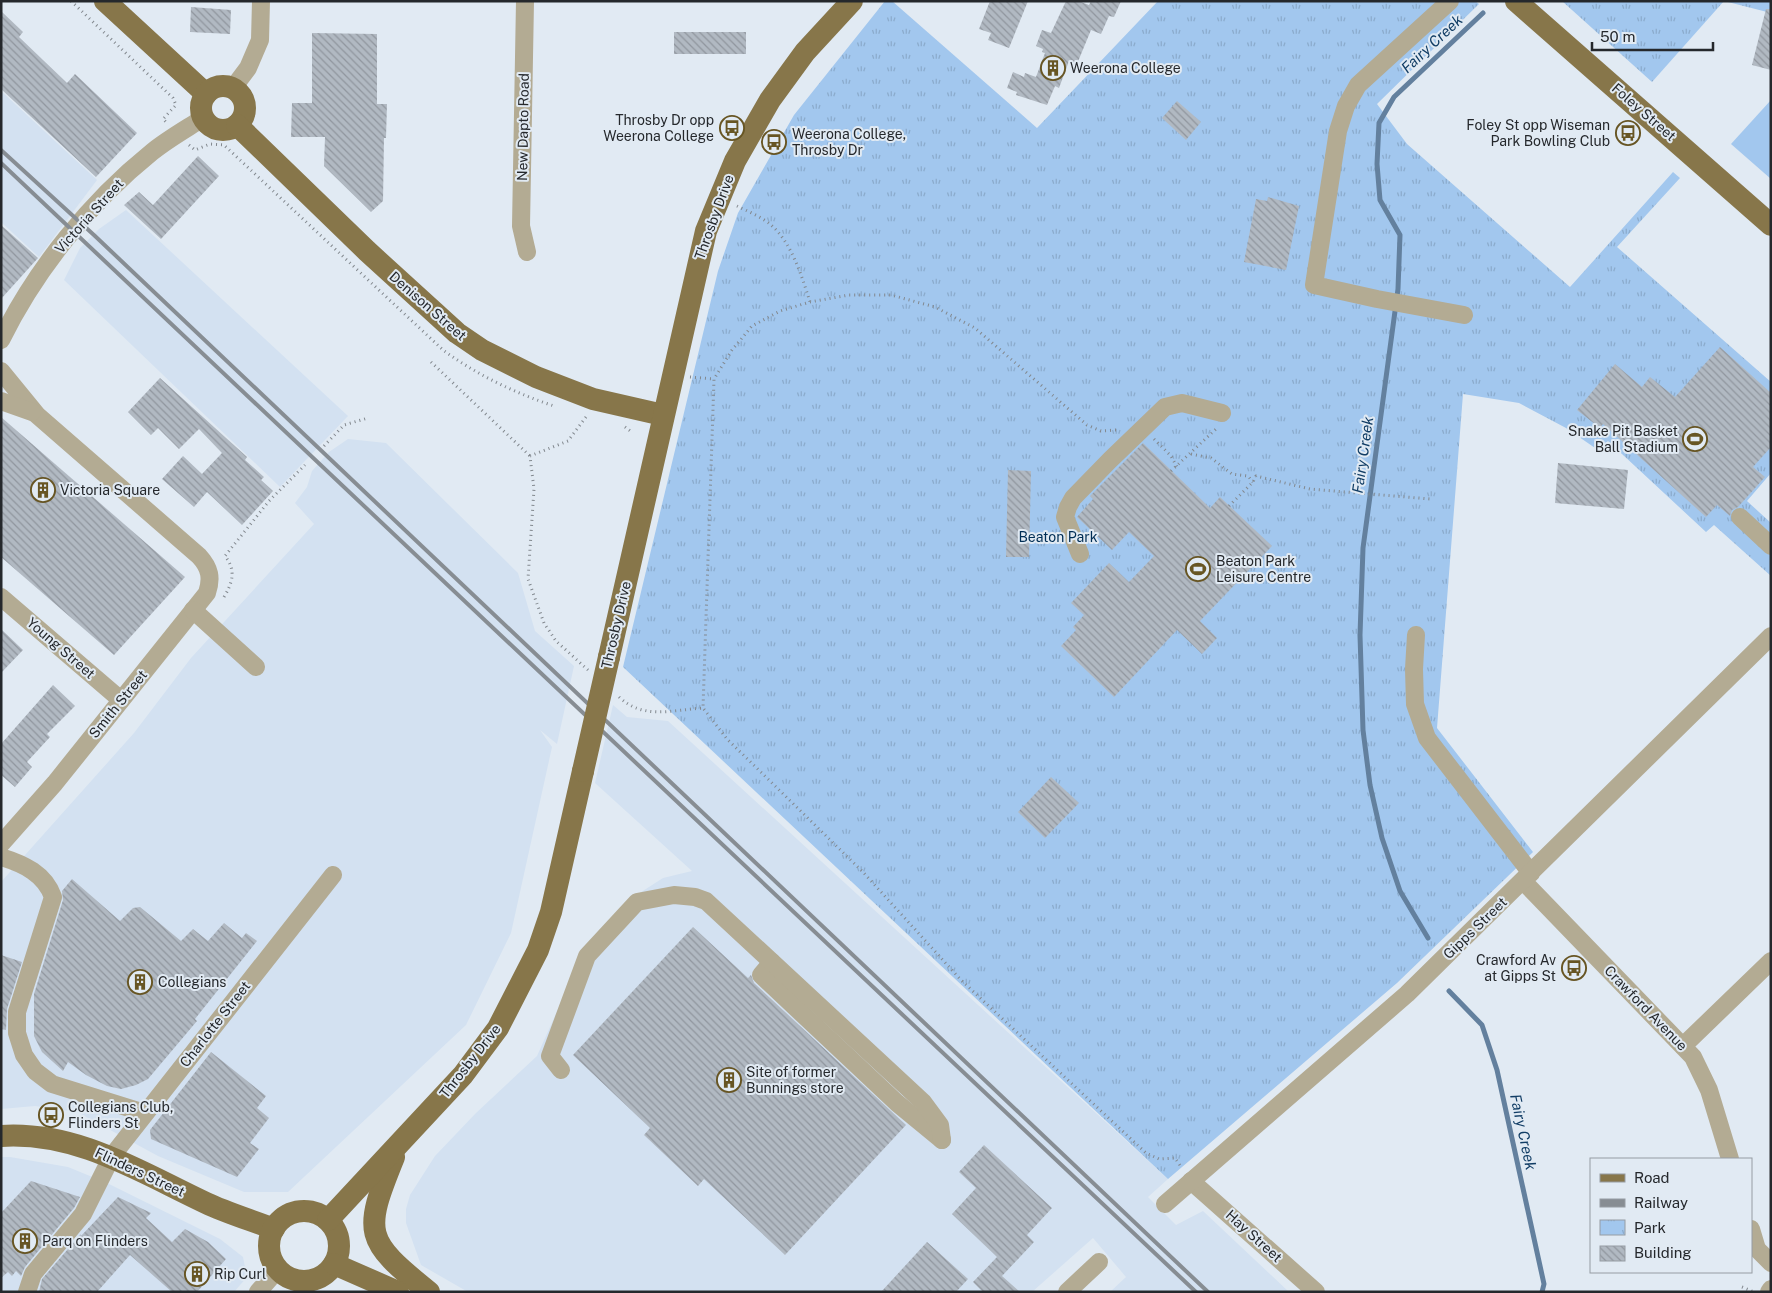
<svg xmlns="http://www.w3.org/2000/svg" width="1772" height="1293" font-family="'Public Sans',sans-serif">
  <style>
    .built { fill: #d3e1f1 }
    .grass { fill: #a2c7ee }
    .park { fill: url(#park-tufts) }
    .lines { fill: none; stroke-linecap: round; stroke-linejoin: round }
    .stream { stroke: #63809e; stroke-width: 5 }
    .building { fill: url(#building-back-hatch) }
    .path { stroke: #82888e; stroke-width: 3; stroke-dasharray: 1 4; stroke-linecap: butt }
    .minor { stroke: #b3ab93; stroke-width: 18 }
    .major { stroke: #87764a; stroke-width: 22 }
    .rail { stroke: #878d93; stroke-width: 4 }
    .major-bridge { stroke: #87764a; stroke-width: 22 }
    .labels { text-anchor: middle; stroke-width: 4; stroke-linejoin: round; paint-order: stroke }
    .poi-label { font-size: 14px; fill: #25282c; stroke: #e1eaf3; text-anchor: start }
    .street-label { font-size: 14px; fill: #25282c; stroke: #e1eaf3 }
    .park-label { font-size: 14px; fill: #002e55; stroke: #e1eaf3 }
    .water-label { font-size: 15px; font-style: italic; fill: #113d65; stroke: #e1eaf3 }
  </style>
  <defs>
    <pattern id="park-tufts" width="24" height="20" patternUnits="userSpaceOnUse" patternTransform="scale(1.25)"><rect width="24" height="20" fill="#a2c7ee"/><path d="M3 7l-1-3M5 7V3M7 7l1-3M15 17l-1-3M17 17v-4M19 17l1-3" fill="none" stroke="#8babcc"/></pattern>
    <pattern id="building-back-hatch" width="6" height="6" patternUnits="userSpaceOnUse" patternTransform="scale(1.25)"><rect width="6" height="6" fill="#b1b9c2"/><path d="M-1 5l2 2M0 0l6 6M5-1l2 2" fill="none" stroke="#90969e"/></pattern>
  </defs>
  <rect width="100%" height="100%" fill="#e1eaf3"/>
  <g class="built">
    <polygon points="1,91 97,180 39,257 1,222"/>
    <polygon points="126,210 348,416 280,487 64,280 80,248 99,229"/>
    <polygon points="348,439 386,443 518,573 535,631 574,666 557,744 540,730 552,747 511,933 466,1025 288,1192 244,1192 158,1156 77,1112 35,1106 1,1109 1,882 134,733 191,658 314,524 295,503 307,487 312,471 329,452"/>
    <polygon points="613,705 627,717 668,721 1168,1179 1148,1197 1176,1225 1203,1211 1289,1292 1110,1292 1126,1277 1093,1238 1032,1292 468,1292 421,1265 406,1223 406,1209 410,1195 435,1156 476,1113 537,1056 563,998 635,896 663,878 692,871 595,783"/>
    <polygon points="1,1157 10,1157 68,1167 107,1183 220,1239 243,1257 247,1277 234,1292 1,1292"/>
  </g>
  <polygon class="grass" points="1771,100 1771,179 1731,144"/>
  <g class="park">
    <polygon points="885,1 892,1 1037,128 1158,1 1475,1 1479,4 1377,104 1407,144 1570,287 1673,172 1680,178 1617,247 1771,382 1771,473 1747,501 1771,523 1771,576 1714,525 1706,532 1608,441 1598,450 1566,428 1519,403 1463,394 1437,728 1533,852 1397,983 1168,1179 623,667 718,271 738,213 794,115"/>
    <polygon points="1562,1 1724,1 1652,82"/>
    <polygon points="1724,1 1771,1 1771,13"/>
  </g>
  <g class="lines">
    <g class="stream">
      <polyline points="1428,938 1400,891 1382,838 1370,785 1363,730 1360,635 1363,548 1398,289 1400,235 1380,200 1377,164 1379,123 1394,97 1483,13"/>
      <polyline points="1449,991 1482,1025 1497,1070 1544,1284 1542,1292"/>
    </g>
  </g>
  <g class="building">
    <polygon points="990,1 1028,1 1009,48 988,40 991,33 979,29"/>
    <polygon points="1066,1 1078,1 1089,5 1091,1 1121,1 1114,17 1109,16 1101,34 1091,30 1077,64 1069,61 1059,88 1055,86 1047,105 1016,95 1017,92 1007,88 1013,72 1024,77 1025,73 1036,77 1045,53 1042,52 1043,49 1036,46 1042,30 1051,33"/>
    <polygon points="191,7 231,10 230,34 190,32"/>
    <polygon points="1766,9 1771,9 1771,70 1752,65"/>
    <polygon points="1,11 23,32 19,37 67,83 75,74 137,133 96,177 1,89"/>
    <rect x="674" y="32" width="72" height="22"/>
    <polygon points="312,33 377,34 377,104 387,104 386,138 384,138 383,201 371,212 324,166 325,137 291,137 292,103 312,103"/>
    <polygon points="1177,101 1201,122 1186,140 1162,118"/>
    <polygon points="198,156 219,176 161,239 124,205 139,192 153,205"/>
    <polygon points="1268,197 1299,206 1286,270 1244,262 1256,199 1267,201"/>
    <polygon points="1,225 38,258 1,299"/>
    <polygon points="1720,347 1771,393 1771,447 1753,467 1765,477 1738,507 1732,510 1730,516 1717,505 1706,517 1603,424 1600,428 1577,410 1615,364 1642,387 1650,377 1675,397"/>
    <polygon points="160,378 247,457 245,460 264,477 261,480 273,491 242,525 207,492 194,507 162,479 183,456 202,474 222,453 199,429 179,449 158,428 151,435 128,412"/>
    <polygon points="1,417 185,577 114,655 1,557"/>
    <polygon points="1143,443 1210,508 1220,497 1272,546 1200,621 1217,638 1202,654 1177,630 1114,697 1061,646 1076,630 1073,627 1084,615 1071,603 1109,563 1129,582 1154,556 1129,532 1112,550 1077,517 1093,499 1090,496"/>
    <polygon points="1558,463 1628,470 1624,509 1555,503"/>
    <polygon points="1008,470 1031,471 1029,557 1006,557"/>
    <polygon points="1,629 23,650 1,673"/>
    <polygon points="53,685 75,706 47,734 50,737 27,762 32,767 15,787 1,775 1,744"/>
    <polygon points="1051,777 1079,803 1045,838 1018,812"/>
    <polygon points="72,879 120,921 133,908 140,907 181,941 193,929 208,941 224,923 242,938 246,933 257,941 195,1019 197,1021 148,1079 136,1085 121,1089 107,1086 86,1075 68,1062 63,1071 42,1052 34,1036 34,994 63,900 62,891"/>
    <polygon points="693,927 748,978 751,975 754,983 906,1125 785,1255 704,1179 698,1186 644,1135 650,1128 573,1055"/>
    <polygon points="1,955 22,962 7,1009 6,1030 1,1029"/>
    <polygon points="211,1052 266,1096 257,1108 269,1118 250,1143 259,1149 237,1177 151,1139 150,1130"/>
    <polygon points="984,1145 1052,1208 1027,1235 1034,1242 1002,1276 1020,1292 983,1292 973,1282 997,1257 952,1214 976,1188 959,1172"/>
    <polygon points="31,1181 80,1197 74,1208 25,1267 21,1276 16,1271 12,1276 8,1272 1,1278 1,1213"/>
    <polygon points="118,1197 151,1213 146,1218 172,1242 185,1229 208,1242 226,1259 197,1292 172,1292 130,1255 97,1292 39,1292 42,1279 81,1234 80,1237"/>
    <polygon points="927,1242 968,1279 956,1292 881,1292"/>
  </g>
  <g class="lines">
    <g class="path">
      <polyline points="71,1 173,98 176,105 163,119 167,123"/>
      <path d="M 189,145 L 195,150 L 210,144 L 224,145 L 443,350 C 477,375 515,393 554,406"/>
      <path d="M 737,206 C 747,211 762,217 771,225 C 792,243 802,277 810,302"/>
      <polyline points="431,362 530,456"/>
      <polyline points="690,377 714,379"/>
      <polyline points="586,417 568,441 530,456 534,489 528,579 544,623 556,641 588,670"/>
      <polyline points="625,427 633,433"/>
      <polyline points="1116,430 1101,431 1087,425 975,328 935,307 891,295 849,295 810,302 780,311 752,326 732,350 714,379 703,708 727,739 862,871 961,980 1146,1153 1159,1159 1175,1158 1182,1168"/>
      <polyline points="1154,439 1171,456 1177,467"/>
      <polyline points="324,446 344,425 368,418"/>
      <polyline points="1191,454 1211,458 1232,474 1248,476 1253,482"/>
      <polyline points="1171,471 1216,429"/>
      <polyline points="1229,506 1253,482 1256,476 1310,489 1430,499"/>
      <path d="M 224,597 C 233,582 236,570 225,556 L 269,501 L 305,465"/>
      <path d="M 619,697 C 644,720 671,710 703,708"/>
      <polyline points="1742,1292 1742,1287 1754,1292"/>
    </g>
    <g class="minor">
      <polyline points="525,1 521,226 527,252"/>
      <polyline points="1450,1 1358,85 1346,106 1338,131 1314,285 1377,299 1464,315"/>
      <polyline points="233,88 248,68 260,40 261,1"/>
      <path d="M 1,340 C 36,269 91,201 152,152 C 168,139 186,129 203,118"/>
      <path d="M 1,371 L 37,415 L 199,556 C 210,568 212,578 207,593 L 55,783 L 1,844"/>
      <polyline points="1,401 32,412"/>
      <polyline points="1740,517 1771,546"/>
      <polyline points="1080,554 1065,517 1068,507 1073,498 1110,460 1165,407 1182,403 1222,413"/>
      <polyline points="1,597 121,700"/>
      <polyline points="193,610 256,667"/>
      <polyline points="1416,635 1414,669 1415,704 1427,738 1531,873"/>
      <path d="M 1,857 C 24,864 45,874 53,897 L 17,1012 L 17,1033 L 24,1055 L 35,1071 L 52,1084 L 145,1113"/>
      <polyline points="1523,881 1693,1057 1709,1090 1730,1159"/>
      <polyline points="772,962 761,975 897,1103 942,1140"/>
      <polyline points="1683,1046 1771,961"/>
      <polyline points="561,1070 550,1056 587,956 637,902 674,895 695,897 706,901 923,1102 940,1125 942,1140"/>
      <polyline points="1191,1181 1316,1292"/>
      <polyline points="1165,1204 1407,994 1771,636"/>
      <polyline points="1751,1229 1757,1249 1771,1263"/>
      <polyline points="27,1292 33,1274 83,1214 112,1156 333,875"/>
      <polyline points="258,1292 278,1269"/>
      <polyline points="1067,1292 1099,1262"/>
      <polyline points="1769,1292 1771,1289"/>
    </g>
    <g class="major">
      <polyline points="105,1 206,94"/>
      <polyline points="1516,1 1771,225"/>
      <circle cx="223" cy="108" r="22"/>
      <polyline points="237,125 367,251 457,333 482,350 536,377 593,399 663,415"/>
      <polyline points="609,657 706,231 735,161 770,100 805,52 852,1"/>
      <path d="M 1,1136 C 77,1131 140,1172 206,1203 C 227,1213 251,1220 274,1229"/>
      <path d="M 394,1157 C 363,1233 364,1240 429,1292"/>
      <circle cx="304" cy="1246" r="35"/>
      <polyline points="328,1220 463,1075 498,1028 538,950 551,912 583,771"/>
      <polyline points="334,1264 398,1292"/>
    </g>
    <g class="rail">
      <polyline points="1,150 95,236 1208,1292"/>
      <polyline points="1,163 1196,1292"/>
    </g>
    <polyline class="major-bridge" points="583,771 609,657"/>
  </g>
  <defs>
    <symbol id="building-ring" viewBox="-11 -11 22 22"><circle r="9.5" fill="#e1eaf3" stroke="#675523" stroke-width="1.5"/><path d="M-4-6H4V6H1V3H-1V6H-4ZM-2.5-4.3h1.7v1.8h-1.7ZM.8-4.3h1.7v1.8H.8ZM-2.5-1h1.7V.8h-1.7ZM.8-1h1.7V.8H.8Z" fill="#675523"/></symbol>
    <symbol id="bus-ring" viewBox="-11 -11 22 22"><circle r="9.5" fill="#e1eaf3" stroke="#675523" stroke-width="1.5"/><path d="M-5-6H5V4H4V6H2V4H-2V6H-4V4H-5ZM-3.5-4V0h7V-4ZM-3.5 1.2v1.5H-2V1.2ZM2 1.2v1.5H3.5V1.2Z" fill="#675523"/></symbol>
    <symbol id="stadium-ring" viewBox="-11 -11 22 22"><circle r="9.5" fill="#e1eaf3" stroke="#675523" stroke-width="1.5"/><path d="M0-5a6.5 5 0 1 0 0 10a6.5 5 0 1 0 0-10ZM-3.5-1.8h7v3.6h-7Z" fill="#675523"/></symbol>
  </defs>
  <g fill-rule="evenodd">
    <use href="#building-ring" x="1039" y="54" width="28" height="28"/>
    <use href="#bus-ring" x="718" y="114" width="28" height="28"/>
    <use href="#bus-ring" x="1614" y="119" width="28" height="28"/>
    <use href="#bus-ring" x="760" y="128" width="28" height="28"/>
    <use href="#stadium-ring" x="1681" y="425" width="28" height="28"/>
    <use href="#building-ring" x="29" y="476" width="28" height="28"/>
    <use href="#stadium-ring" x="1184" y="555" width="28" height="28"/>
    <use href="#bus-ring" x="1560" y="954" width="28" height="28"/>
    <use href="#building-ring" x="126" y="968" width="28" height="28"/>
    <use href="#building-ring" x="715" y="1066" width="28" height="28"/>
    <use href="#bus-ring" x="37" y="1101" width="28" height="28"/>
    <use href="#building-ring" x="11" y="1227" width="28" height="28"/>
    <use href="#building-ring" x="183" y="1260" width="28" height="28"/>
  </g>
  <g class="labels">
    <g class="poi-label">
      <text x="1070" y="73">Weerona College</text>
      <text x="714" y="125" text-anchor="end">Throsby Dr opp<tspan x="714" dy="16">Weerona College</tspan></text>
      <text x="1610" y="130" text-anchor="end">Foley St opp Wiseman<tspan x="1610" dy="16">Park Bowling Club</tspan></text>
      <text x="792" y="139">Weerona College,<tspan x="792" dy="16">Throsby Dr</tspan></text>
      <text x="1678" y="436" text-anchor="end">Snake Pit Basket<tspan x="1678" dy="16">Ball Stadium</tspan></text>
      <text x="60" y="495">Victoria Square</text>
      <text x="1216" y="566">Beaton Park<tspan x="1216" dy="16">Leisure Centre</tspan></text>
      <text x="1556" y="965" text-anchor="end">Crawford Av<tspan x="1556" dy="16">at Gipps St</tspan></text>
      <text x="158" y="987">Collegians</text>
      <text x="746" y="1077">Site of former<tspan x="746" dy="16">Bunnings store</tspan></text>
      <text x="68" y="1112">Collegians Club,<tspan x="68" dy="16">Flinders St</tspan></text>
      <text x="42" y="1246">Parq on Flinders</text>
      <text x="214" y="1279">Rip Curl</text>
    </g>
    <g class="street-label">
      <text transform="translate(1644 112) rotate(41)" y="5">Foley Street</text>
      <text transform="translate(523 127) rotate(-89)" y="5">New Dapto Road</text>
      <text transform="translate(89 216) rotate(-48)" y="5">Victoria Street</text>
      <text transform="translate(714 217) rotate(-70)" y="5">Throsby Drive</text>
      <text transform="translate(428 306) rotate(41)" y="5">Denison Street</text>
      <text transform="translate(616 625) rotate(-77)" y="5">Throsby Drive</text>
      <text transform="translate(61 648) rotate(41)" y="5">Young Street</text>
      <text transform="translate(118 704) rotate(-51)" y="5">Smith Street</text>
      <text transform="translate(1475 928) rotate(-44)" y="5">Gipps Street</text>
      <text transform="translate(1646 1008) rotate(46)" y="5">Crawford Avenue</text>
      <text transform="translate(215 1024) rotate(-52)" y="5">Charlotte Street</text>
      <text transform="translate(470 1061) rotate(-52)" y="5">Throsby Drive</text>
      <text transform="translate(140 1172) rotate(25)" y="5">Flinders Street</text>
      <text transform="translate(1254 1236) rotate(42)" y="5">Hay Street</text>
    </g>
    <g class="park-label">
      <text x="1058" y="542">Beaton Park</text>
    </g>
    <g class="water-label">
      <text transform="translate(1432 44) rotate(-43)" y="5">Fairy Creek</text>
      <text transform="translate(1363 455) rotate(-82)" y="5">Fairy Creek</text>
      <text transform="translate(1523 1132) rotate(78)" y="5">Fairy Creek</text>
    </g>
  </g>
  <rect width="1772" height="1293" fill="none" stroke="#25282c" stroke-width="5"/>
  <rect x="1590" y="1158" width="162" height="115" fill="#e1eaf3" stroke="#969ca3"/>
  <rect x="1600" y="1174" width="25" height="8" fill="#87764a" stroke="#969ca3"/>
  <text x="1634" y="1183" font-size="15" fill="#25282c">Road</text>
  <rect x="1600" y="1199" width="25" height="8" fill="#878d93" stroke="#969ca3"/>
  <text x="1634" y="1208" font-size="15" fill="#25282c">Railway</text>
  <rect x="1600" y="1220" width="25" height="15" fill="url(#park-tufts)" stroke="#969ca3"/>
  <text x="1634" y="1233" font-size="15" fill="#25282c">Park</text>
  <rect x="1600" y="1246" width="25" height="15" fill="url(#building-back-hatch)" stroke="#969ca3"/>
  <text x="1634" y="1258" font-size="15" fill="#25282c">Building</text>
  <path d="M1592 42v8h121v-8" fill="none" stroke="#25282c" stroke-width="2.5"/>
  <text x="1600" y="42" font-size="15" fill="#25282c" stroke="#e1eaf3" stroke-width="4" paint-order="stroke">50 m</text>
</svg>
